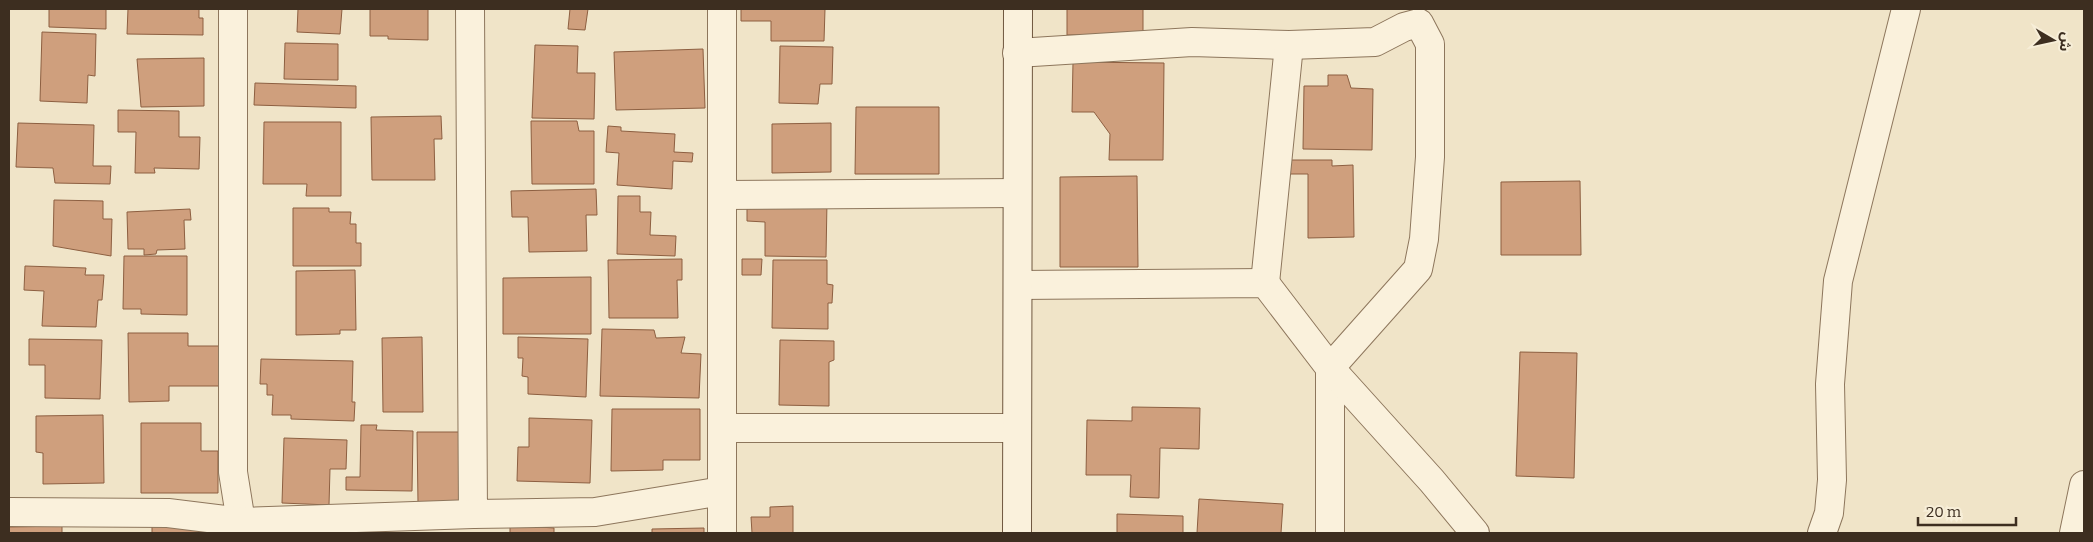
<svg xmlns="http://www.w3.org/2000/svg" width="2093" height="542" font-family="Bitter,'Noto Sans Arabic',serif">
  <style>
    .building { fill: #cf9f7d; stroke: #8d5f41 }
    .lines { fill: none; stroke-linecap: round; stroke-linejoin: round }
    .street-casing { stroke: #8d765c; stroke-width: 30 }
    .secondary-casing { stroke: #6f573f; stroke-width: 30 }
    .street { stroke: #faf1dc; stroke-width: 28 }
    .secondary { stroke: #faf1dc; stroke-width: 28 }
  </style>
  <rect width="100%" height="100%" fill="#f0e4c8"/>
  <g class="building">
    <polygon points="49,9 106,9 106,29 49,27"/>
    <polygon points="128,9 199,9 199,18 203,18 203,35 127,34"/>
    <polygon points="298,9 342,9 340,34 297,32"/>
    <polygon points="370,9 428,9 428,40 388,39 388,36 370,36"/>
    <polygon points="570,9 588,9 585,30 568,29"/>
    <polygon points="741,9 825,9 824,41 771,41 771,21 741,21"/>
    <rect x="1067" y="9" width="76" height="26"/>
    <polygon points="42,32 96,34 95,76 88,75 87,103 40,101"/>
    <polygon points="285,43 338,44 338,80 284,79"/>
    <polygon points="535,45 578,46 577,73 595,73 594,119 532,118"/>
    <polygon points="780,46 833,47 832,84 820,84 818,104 779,103"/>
    <polygon points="703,49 705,108 616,110 614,52"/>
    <polygon points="204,58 204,106 141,107 137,59"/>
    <polygon points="1073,62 1164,63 1163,160 1109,160 1110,134 1094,112 1072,112"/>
    <polygon points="1328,75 1347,75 1351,88 1373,89 1372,150 1303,149 1304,86 1328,86"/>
    <polygon points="255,83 356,86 356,108 254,105"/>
    <polygon points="856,107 939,107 939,174 855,174"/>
    <polygon points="118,110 179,111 179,137 200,137 199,169 154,168 155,173 135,173 136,132 118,132"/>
    <polygon points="441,116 442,139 434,139 435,180 372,180 371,117"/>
    <polygon points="531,121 577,121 579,131 594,131 594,184 532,184"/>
    <polygon points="264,122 341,122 341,196 306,196 307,184 263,184"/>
    <polygon points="18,123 94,125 93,166 111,166 110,184 55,183 53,168 16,167"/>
    <polygon points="831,123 831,172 772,173 772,124"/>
    <polygon points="608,126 621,127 621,131 675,134 674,152 693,153 692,162 673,161 672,189 617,185 619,153 606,152"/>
    <polygon points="1289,160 1332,160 1332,166 1353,165 1354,237 1308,238 1308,174 1289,174"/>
    <polygon points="1137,176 1138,267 1060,267 1060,177"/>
    <polygon points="1580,181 1581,255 1501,255 1501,182"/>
    <polygon points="596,189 597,215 586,215 587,251 529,252 528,217 512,217 511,191"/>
    <polygon points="618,196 640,196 640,212 651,212 650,235 676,236 675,256 617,254"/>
    <polygon points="54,200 103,201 103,219 112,219 111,256 53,246"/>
    <polygon points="747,200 827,201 826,257 765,256 765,222 747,221"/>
    <polygon points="293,208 329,208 329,212 351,212 350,224 356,224 356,243 361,243 361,266 293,266"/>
    <polygon points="190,209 191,220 184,220 185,249 157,250 156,254 144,255 144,249 128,249 127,212"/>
    <polygon points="124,256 187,256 187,315 141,314 141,309 123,309"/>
    <polygon points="682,259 682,280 677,280 678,318 609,318 608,260"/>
    <polygon points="742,259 762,259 761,275 742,275"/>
    <polygon points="773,260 827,260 827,284 833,285 832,303 828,303 828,329 772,328"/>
    <polygon points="25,266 86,268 85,275 104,275 102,300 98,300 96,327 42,326 44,291 24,290"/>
    <polygon points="355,270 356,330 340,330 340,334 296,335 296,271"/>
    <polygon points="591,277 591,334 503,334 503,278"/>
    <polygon points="602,329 654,330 656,338 685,337 681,353 701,354 699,398 600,396"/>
    <polygon points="128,333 188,333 188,346 219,346 219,386 169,386 169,401 129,402"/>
    <polygon points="422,337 423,412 383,412 382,338"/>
    <polygon points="518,337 588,339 586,397 528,394 528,377 522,376 523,358 518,358"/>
    <polygon points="29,339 102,340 100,399 45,398 45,365 29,365"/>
    <polygon points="780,340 834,341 834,360 829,362 829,406 779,405"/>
    <polygon points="1520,352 1577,353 1574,478 1516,476"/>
    <polygon points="261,359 353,361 352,402 355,402 354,421 291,419 291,415 272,415 273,395 267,395 267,384 260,384"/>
    <polygon points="1132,407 1200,408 1199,449 1160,448 1159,498 1130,497 1131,475 1086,475 1087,420 1132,421"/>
    <polygon points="612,409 700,409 700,460 663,460 663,470 611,471"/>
    <polygon points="103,415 104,483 43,484 43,453 36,452 36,416"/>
    <polygon points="529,418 592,420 590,483 517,481 518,447 529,447"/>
    <polygon points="141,423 201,423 201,451 218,451 218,493 141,493"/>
    <polygon points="361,425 377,425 376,430 413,431 412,491 346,490 346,477 360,477"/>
    <polygon points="417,432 463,432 464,502 418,503"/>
    <polygon points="284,438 347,440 346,469 330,469 329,505 282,503"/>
    <polygon points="1199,499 1283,504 1281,533 1197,533"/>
    <polygon points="793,506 793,533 752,533 751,517 770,517 770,507"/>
    <polygon points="1117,514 1183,516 1183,533 1117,533"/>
    <polygon points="204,519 204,533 152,533 152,520"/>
    <polygon points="510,525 554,528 554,533 510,533"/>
    <polygon points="62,526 62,533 9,533 9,527"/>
    <polygon points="704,528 704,533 652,533 652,529"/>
  </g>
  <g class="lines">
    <defs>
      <g id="street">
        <polyline points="233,9 233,472 241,522"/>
        <polyline points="470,9 473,514 595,512 722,491"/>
        <polyline points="1017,53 1192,42 1289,45 1375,42 1404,27 1419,23 1430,44 1430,157 1424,239 1418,269 1330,368 1330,533"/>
        <polyline points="722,195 1017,193"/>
        <polyline points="1265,283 1289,45"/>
        <polyline points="1018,285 1265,283 1330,368 1432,481 1475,533"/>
        <polyline points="722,428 1017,428"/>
        <polyline points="9,512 168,513 241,522 473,514"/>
        <polyline points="722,533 722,9"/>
        <polyline points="1822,533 1829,513 1832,480 1830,384 1838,281 1906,9"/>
        <polyline points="2074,533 2084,485"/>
      </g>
      <polyline id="secondary" points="1017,533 1018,9"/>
    </defs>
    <use href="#street" class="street-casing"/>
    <use href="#secondary" class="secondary-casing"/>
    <use href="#street" class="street"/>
    <use href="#secondary" class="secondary"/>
  </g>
  <rect width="2093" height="542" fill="none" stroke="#3d2e20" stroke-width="20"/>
  <g transform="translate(2053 40) rotate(99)" stroke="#f7eed8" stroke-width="4" paint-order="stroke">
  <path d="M0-4L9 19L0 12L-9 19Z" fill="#3d2e20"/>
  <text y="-8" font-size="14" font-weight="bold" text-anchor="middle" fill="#3d2e20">ش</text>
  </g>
  <path d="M1918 517v8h98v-8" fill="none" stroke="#3d2e20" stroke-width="2.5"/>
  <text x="1926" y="517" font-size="15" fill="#3d2e20" stroke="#f7eed8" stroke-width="4" paint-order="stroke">20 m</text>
</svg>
